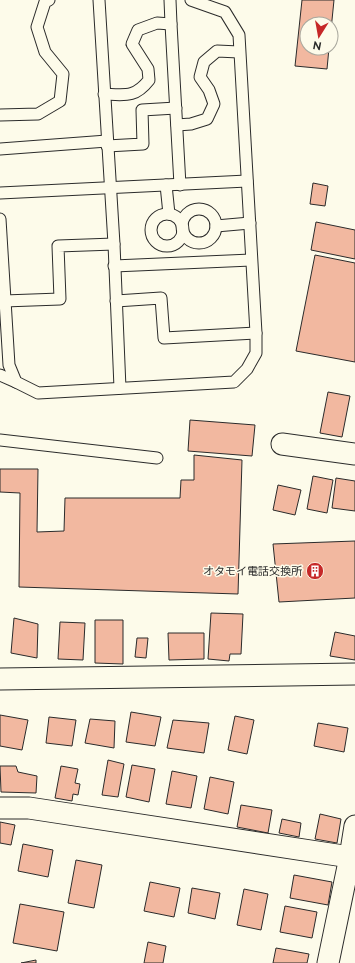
<svg xmlns="http://www.w3.org/2000/svg" width="355" height="963" font-family="Raleway,'Noto Sans JP',sans-serif">
  <style>
    .building { fill: #f2b8a0; stroke: #2b2b2b }
    .lines { fill: none; stroke-linecap: round; stroke-linejoin: round }
    .lane-casing { stroke: #2b2b2b; stroke-width: 13 }
    .street-casing { stroke: #2b2b2b; stroke-width: 23 }
    .lane { stroke: #fdfbea; stroke-width: 11 }
    .street { stroke: #fdfbea; stroke-width: 21 }
    .labels { text-anchor: middle; stroke-width: 3; stroke-linejoin: round; paint-order: stroke }
    .poi-label { font-size: 11px; fill: #2b2b2b; stroke: #fdfbea; text-anchor: end }
  </style>
  <rect width="100%" height="100%" fill="#fdfbea"/>
  <g class="building">
    <polygon points="302,0 334,0 331,30 331,24 307,24 307,48 329,48 327,69 295,66"/>
    <polygon points="313,183 328,186 325,206 310,204"/>
    <polygon points="316,222 355,230 355,259 311,250"/>
    <polygon points="315,255 355,263 355,362 296,351"/>
    <polygon points="328,392 350,396 342,437 320,433"/>
    <polygon points="190,420 255,425 252,456 188,451"/>
    <polygon points="194,455 242,460 238,594 19,587 20,493 0,492 0,469 38,469 37,532 64,531 65,498 180,498 181,480 194,480"/>
    <polygon points="313,476 333,480 327,513 307,509"/>
    <polygon points="336,478 355,481 355,511 332,508"/>
    <polygon points="278,485 301,490 295,515 273,510"/>
    <polygon points="355,541 355,598 279,602 273,544"/>
    <polygon points="211,613 243,614 241,654 230,654 229,661 208,659"/>
    <polygon points="14,618 38,624 37,658 11,653"/>
    <polygon points="95,620 123,620 123,664 95,663"/>
    <polygon points="60,622 85,623 83,660 58,659"/>
    <polygon points="335,632 355,636 355,660 330,656"/>
    <polygon points="168,633 204,633 204,659 169,660"/>
    <polygon points="137,638 148,638 146,658 135,657"/>
    <polygon points="131,712 161,717 155,746 126,742"/>
    <polygon points="0,715 28,720 22,750 0,746"/>
    <polygon points="235,716 254,720 247,754 228,750"/>
    <polygon points="49,717 76,720 72,746 46,743"/>
    <polygon points="90,719 115,721 114,748 85,743"/>
    <polygon points="173,720 209,723 204,753 167,748"/>
    <polygon points="318,723 348,728 344,752 314,746"/>
    <polygon points="108,760 124,764 118,797 102,795"/>
    <polygon points="132,765 155,769 149,802 126,797"/>
    <polygon points="0,766 16,766 18,772 37,776 36,793 1,792"/>
    <polygon points="61,766 78,769 75,783 80,784 78,795 73,794 72,801 55,798"/>
    <polygon points="172,771 197,776 191,808 166,804"/>
    <polygon points="210,777 234,782 228,814 204,809"/>
    <polygon points="241,805 272,810 268,833 237,827"/>
    <polygon points="320,814 341,819 337,843 315,839"/>
    <polygon points="282,819 301,823 299,837 279,833"/>
    <polygon points="0,822 15,825 11,845 0,843"/>
    <polygon points="23,844 53,850 48,877 18,871"/>
    <polygon points="76,860 102,865 94,908 68,903"/>
    <polygon points="294,875 332,882 328,905 290,898"/>
    <polygon points="150,882 180,888 174,917 144,911"/>
    <polygon points="192,888 220,893 215,919 188,913"/>
    <polygon points="244,889 268,894 261,930 237,925"/>
    <polygon points="20,904 64,912 57,951 13,943"/>
    <polygon points="285,906 317,912 312,938 280,932"/>
    <polygon points="148,942 166,946 163,963 144,963"/>
    <polygon points="276,948 309,954 307,963 273,963"/>
    <polygon points="36,960 36,963 21,963"/>
  </g>
  <g class="lines">
    <defs>
      <g id="lane">
        <polyline points="99,0 114,244 120,388"/>
        <polyline points="170,0 171,24 180,185"/>
        <path d="M 104,94 C 125,95 135,98 149,80 L 148,69 L 132,44 L 138,30 L 157,23 L 171,24"/>
        <polyline points="0,115 38,114 60,101 63,74 45,52 37,27 45,2 49,0"/>
        <polyline points="177,125 191,124 207,119 214,104 209,90 200,77 204,62 217,51 239,52"/>
        <polyline points="107,146 143,144 142,110 176,108"/>
        <polyline points="0,149 107,141"/>
        <polyline points="166,185 169,214"/>
        <polyline points="0,193 247,181"/>
        <circle cx="199" cy="226" r="17"/>
        <circle cx="167" cy="230" r="16"/>
        <polyline points="0,219 9,365 16,382 38,393 234,382 247,369 256,353 256,333 239,35 225,12 191,0"/>
        <polyline points="216,226 250,223"/>
        <polyline points="114,266 251,260"/>
        <polyline points="4,301 60,299 58,246 114,244"/>
        <polyline points="116,301 161,298 164,338 256,333"/>
        <polyline points="0,375 16,382"/>
        <polyline points="0,440 157,458"/>
      </g>
      <g id="street">
        <polyline points="282,444 355,454"/>
        <polyline points="0,679 355,674"/>
        <polyline points="0,808 29,808 350,857"/>
        <polyline points="328,963 350,857 355,826"/>
      </g>
    </defs>
    <use href="#lane" class="lane-casing"/>
    <use href="#street" class="street-casing"/>
    <use href="#lane" class="lane"/>
    <use href="#street" class="street"/>
  </g>
  <defs>
    <symbol id="building-disc" viewBox="-11 -11 22 22"><circle r="9.5" fill="#c62828" stroke="#fdfbea"/><path d="M-4-6H4V6H1V3H-1V6H-4ZM-2.5-4.3h1.7v1.8h-1.7ZM.8-4.3h1.7v1.8H.8ZM-2.5-1h1.7V.8h-1.7ZM.8-1h1.7V.8H.8Z" fill="#fff"/></symbol>
  </defs>
  <g fill-rule="evenodd">
    <use href="#building-disc" x="305" y="561" width="20" height="20"/>
  </g>
  <g class="labels">
    <g class="poi-label">
      <text x="302" y="575">オタモイ電話交換所</text>
    </g>
  </g>
  <g transform="translate(319 36) rotate(191)"><circle r="19" fill="#fdfbea" stroke="#a9a89e"/>
  <path d="M0-3L7 15L0 10L-7 15Z" fill="#c62828"/>
  <text y="-6" font-size="11" font-weight="bold" text-anchor="middle" fill="#2b2b2b">N</text>
  </g>
</svg>
